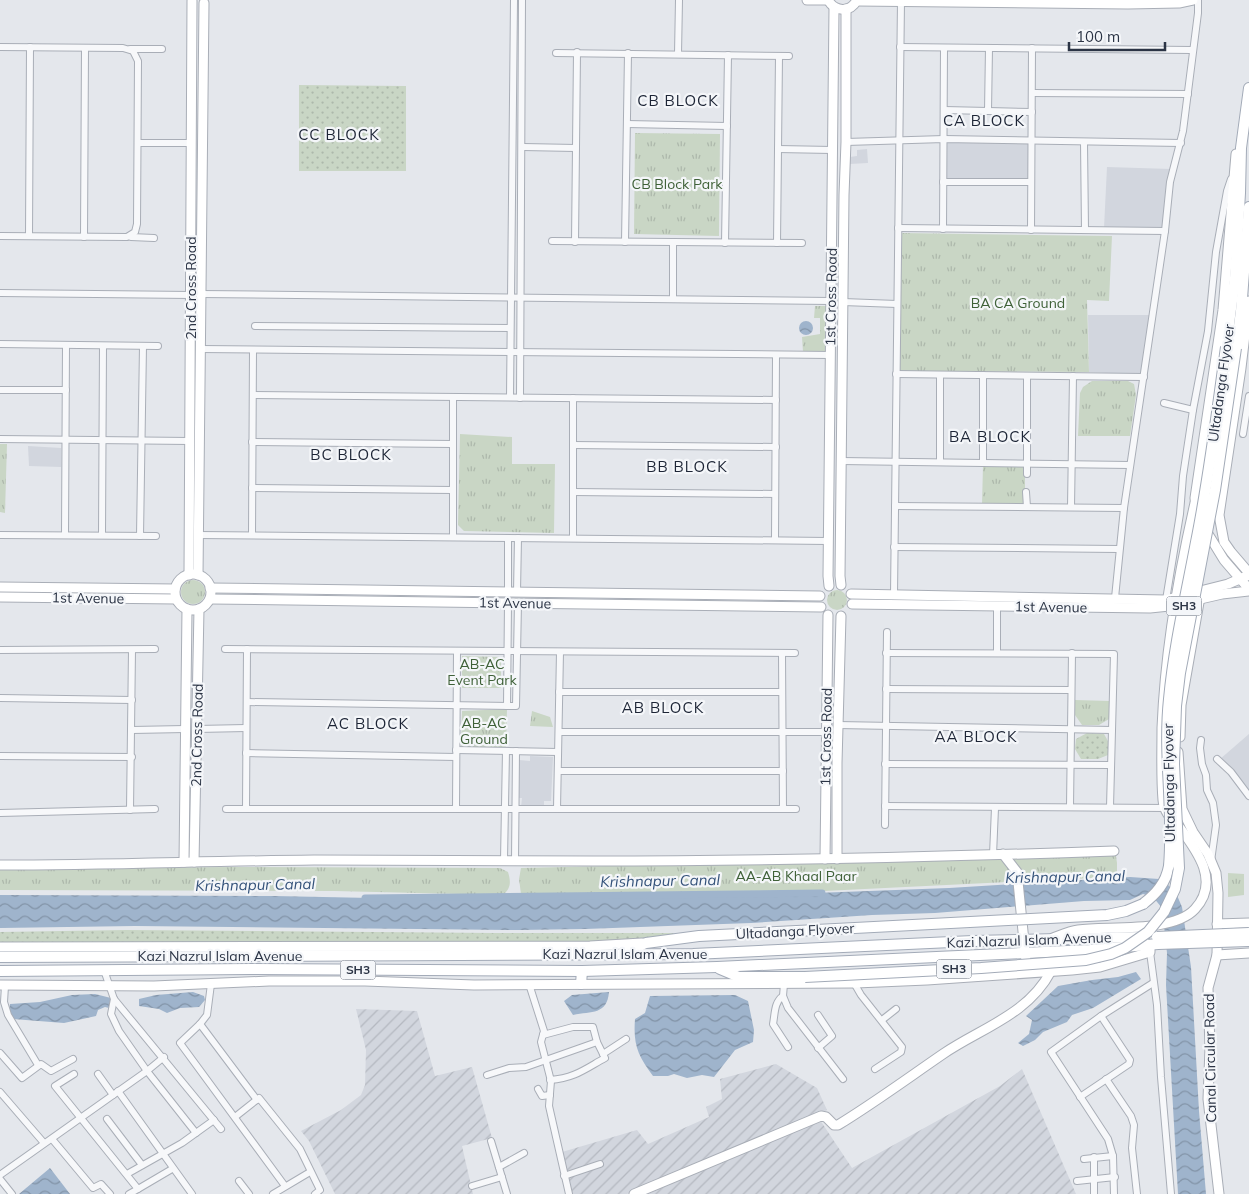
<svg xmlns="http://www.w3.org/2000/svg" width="1249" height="1194" font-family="Mulish,sans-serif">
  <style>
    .built { fill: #d2d6de }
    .industrial { fill: url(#industrial-furrows) }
    .grass { fill: url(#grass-dots) }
    .park { fill: url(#park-tufts) }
    .water { fill: url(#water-waves) }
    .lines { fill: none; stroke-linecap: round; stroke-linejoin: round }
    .canal { stroke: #9fb4cc; stroke-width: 7 }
    .street-casing { stroke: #a9aeb7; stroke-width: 8 }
    .secondary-casing { stroke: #a9aeb7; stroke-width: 11 }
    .primary-casing { stroke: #a3abb8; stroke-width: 12 }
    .street { stroke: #f7f8fa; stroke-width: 6 }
    .secondary { stroke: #fff; stroke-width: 9 }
    .primary { stroke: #fff; stroke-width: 10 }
    .primary-bridge-casing { stroke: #a3abb8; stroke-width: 12; stroke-linecap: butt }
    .primary-bridge { stroke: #fff; stroke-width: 10 }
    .labels { text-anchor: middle; stroke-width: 4.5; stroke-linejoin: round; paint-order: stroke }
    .shield { fill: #f4f6f9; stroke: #676e7b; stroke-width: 1 }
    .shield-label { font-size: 12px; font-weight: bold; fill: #2b3445 }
    .park-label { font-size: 14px; fill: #3f6138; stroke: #f4f6f9 }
    .street-label { font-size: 14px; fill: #2b3445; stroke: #f4f6f9 }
    .neighbourhood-label { font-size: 15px; letter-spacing: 1px; fill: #1d2536; stroke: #f4f6f9 }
    .water-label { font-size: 15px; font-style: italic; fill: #34527a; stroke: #f4f6f9 }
  </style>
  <defs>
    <pattern id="industrial-furrows" width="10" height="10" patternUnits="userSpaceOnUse" patternTransform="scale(1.25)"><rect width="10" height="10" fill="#d2d6de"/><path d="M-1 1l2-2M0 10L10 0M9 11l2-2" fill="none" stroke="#b4b8c0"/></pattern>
    <pattern id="grass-dots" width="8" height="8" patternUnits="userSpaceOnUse" patternTransform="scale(1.25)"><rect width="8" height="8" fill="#c9d6c5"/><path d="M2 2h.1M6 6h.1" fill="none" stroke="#adb8ab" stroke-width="1.8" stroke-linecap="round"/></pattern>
    <pattern id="park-tufts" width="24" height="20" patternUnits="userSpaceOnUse" patternTransform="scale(1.25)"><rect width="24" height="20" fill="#c9d6c5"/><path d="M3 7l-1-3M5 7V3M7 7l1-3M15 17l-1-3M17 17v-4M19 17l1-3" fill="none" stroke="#adb8ab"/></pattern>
    <pattern id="water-waves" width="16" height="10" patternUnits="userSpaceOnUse" patternTransform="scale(1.25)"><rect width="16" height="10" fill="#9fb4cc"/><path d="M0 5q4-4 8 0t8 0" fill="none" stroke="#8293a7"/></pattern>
  </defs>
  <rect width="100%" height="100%" fill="#e4e7ec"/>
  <g class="built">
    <polygon points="947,142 1030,144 1030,181 945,180"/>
    <polygon points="867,149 868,163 850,164 850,157 857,156 857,150"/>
    <polygon points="1107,167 1171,169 1164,230 1104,228"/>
    <polygon points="1088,315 1150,315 1142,375 1089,372"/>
    <polygon points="28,446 61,448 61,467 29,466"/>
    <polygon points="1249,734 1249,791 1233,771 1219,760"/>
    <polygon points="530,756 553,757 551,801 544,801 544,808 521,807 522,798 518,798 519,760 530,761"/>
  </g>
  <g class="industrial">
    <polygon points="356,1009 417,1011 435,1076 472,1067 492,1138 462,1146 473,1194 335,1194 309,1141 301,1131 341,1110 361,1095 365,1085 366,1050"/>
    <polygon points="776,1064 817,1088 827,1110 627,1194 570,1194 562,1152 637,1130 648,1144 709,1117 706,1107 722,1099 720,1079"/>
    <polygon points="1022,1069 1076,1194 648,1194 820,1120 852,1168 1000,1086"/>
  </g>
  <g class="grass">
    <polygon points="299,85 406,86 406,171 299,171"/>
    <polygon points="1087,733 1104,734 1109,743 1108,755 1098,759 1081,759 1075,749 1076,739"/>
    <polygon points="126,930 494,933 676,933 616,950 0,949 0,932"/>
  </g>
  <g class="park">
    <polygon points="635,133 720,134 719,236 634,234"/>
    <polygon points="902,233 1112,236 1109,301 1087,300 1089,372 899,371"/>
    <polygon points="815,306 829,306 829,354 803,352 802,337 820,334 820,318 814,318"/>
    <polygon points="1092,381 1128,381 1134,384 1136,395 1130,436 1078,436 1080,393 1083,387"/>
    <polygon points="460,434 512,437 512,464 555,464 554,533 464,531 458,525"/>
    <polygon points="0,444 7,444 5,513 0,512"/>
    <polygon points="983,465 1025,466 1025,505 982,505"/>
    <circle cx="193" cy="592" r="12"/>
    <circle cx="837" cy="600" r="10"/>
    <polygon points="462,656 501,657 501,688 462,688"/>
    <polygon points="1075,700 1110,701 1109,719 1099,725 1082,725 1075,715"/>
    <polygon points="507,709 506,751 461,751 462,711"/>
    <polygon points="532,711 550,717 553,727 530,726"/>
    <polygon points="1108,854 1116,856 1117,863 1117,874 1113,877 824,891 524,896 521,894 519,879 521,868"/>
    <path d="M 230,867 L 500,868 L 508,872 C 511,882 511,888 503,895 L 334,891 L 0,890 L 0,869 Z"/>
    <polygon points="1228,873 1244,874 1244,895 1228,897"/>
  </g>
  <g class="water">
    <circle cx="806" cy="328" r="7"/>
    <polygon points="1130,877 1159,879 1168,885 1176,893 1182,907 1191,967 1199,1111 1206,1194 1178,1194 1166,985 1167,953 1162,908 1153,897 1143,894 1130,900 1084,901 935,913 872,915 751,923 585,929 519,930 135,926 0,928 0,895 274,896 470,900 631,896 739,896 949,888"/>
    <polygon points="1136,972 1141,979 1093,1008 1072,1015 1067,1022 1043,1032 1035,1040 1023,1046 1018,1043 1029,1034 1032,1020 1026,1016 1058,986 1092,980 1118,977"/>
    <polygon points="193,992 204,996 205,1000 199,1007 180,1008 167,1013 159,1009 139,1006 139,999 156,995"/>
    <path d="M 609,992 C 607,1015 592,1011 573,1015 L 564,1001 L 572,995 Z"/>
    <polygon points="95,994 111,998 109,1008 105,1007 98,1010 96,1016 64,1023 13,1019 9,1012 10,1004 40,1002 72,995"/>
    <path d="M 735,995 L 748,1001 L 754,1030 L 753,1042 L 735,1050 L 714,1077 L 702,1075 L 687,1078 L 674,1074 L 668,1076 L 653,1076 C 638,1056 633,1045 635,1019 L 645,1013 L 650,996 Z"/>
    <polygon points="50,1168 70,1194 19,1194"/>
  </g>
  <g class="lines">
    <polyline class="canal" points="365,898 822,893"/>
    <defs>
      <g id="street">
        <polyline points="0,47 123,48 133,51 138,61 137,224 135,232 127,237 0,236"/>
        <polyline points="900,47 1192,50"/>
        <polyline points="130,49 162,49"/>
        <polyline points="556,53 789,56"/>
        <polyline points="678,54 679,0"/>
        <polyline points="1032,93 1188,94"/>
        <polyline points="944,110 988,111 989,48"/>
        <polyline points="988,111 1032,112"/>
        <polyline points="627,124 727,126"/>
        <polyline points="846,142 944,139 1181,143"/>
        <polyline points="1084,142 1085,230"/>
        <polyline points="138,143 190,143"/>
        <polyline points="523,147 576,148"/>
        <polyline points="778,149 832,150"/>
        <polyline points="943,182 1031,182"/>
        <polyline points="898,228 1165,231"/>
        <polyline points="943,229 944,48"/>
        <polyline points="1031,230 1032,48"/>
        <polyline points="29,236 30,47"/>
        <polyline points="84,237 85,48"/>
        <polyline points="131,237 154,238"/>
        <polyline points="552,241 802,243"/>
        <polyline points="575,242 577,52"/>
        <polyline points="625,242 628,53"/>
        <polyline points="725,243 728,55"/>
        <polyline points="777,243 779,56"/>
        <polyline points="0,293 191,295"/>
        <polyline points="201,294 831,301"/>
        <polyline points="673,299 673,242"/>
        <polyline points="843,302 897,304"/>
        <polyline points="255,326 510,328"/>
        <polyline points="0,344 158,346"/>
        <polyline points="201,349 830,355"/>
        <polyline points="896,374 1144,377"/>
        <polyline points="0,390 66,390"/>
        <polyline points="253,395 776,400"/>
        <polyline points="510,397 514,0"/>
        <polyline points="520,398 522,0"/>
        <polyline points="1164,403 1193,410"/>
        <polyline points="1243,434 1249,396"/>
        <polyline points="0,439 190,441"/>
        <polyline points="252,442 453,444"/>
        <polyline points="573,445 776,447"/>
        <polyline points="841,461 1130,465"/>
        <polyline points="940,462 940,375"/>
        <polyline points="983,463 983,375"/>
        <polyline points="1027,474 1027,376"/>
        <polyline points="252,488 453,490"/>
        <polyline points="573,492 775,494"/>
        <polyline points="1026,492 1027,507"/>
        <polyline points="895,506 1124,508"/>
        <polyline points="1071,507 1073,376"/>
        <polyline points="0,535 156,536"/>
        <polyline points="65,535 66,345"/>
        <polyline points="102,535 103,346"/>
        <polyline points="198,535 828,541"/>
        <polyline points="252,535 253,350"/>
        <polyline points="140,536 143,346"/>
        <polyline points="453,537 453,397"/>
        <polyline points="573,538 573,398"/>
        <polyline points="775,540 776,355"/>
        <polyline points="894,547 1119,549"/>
        <polyline points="508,591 508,538"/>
        <polyline points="517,592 518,538"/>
        <polyline points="894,595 901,1"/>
        <polyline points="1115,598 1124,508 1165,231 1170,182 1183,131 1198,13 1198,0"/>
        <polyline points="1166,600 1180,514 1183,476 1193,410 1208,331 1216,252 1227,191 1231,179"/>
        <polyline points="997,606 997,653"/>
        <polyline points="225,649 795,653"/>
        <polyline points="0,650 155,649"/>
        <polyline points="782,653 783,809"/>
        <polyline points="886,653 1114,654 1110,807"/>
        <polyline points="886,689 1071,690"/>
        <polyline points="559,692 782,692"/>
        <polyline points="0,698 132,700"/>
        <polyline points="247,702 516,706 518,603"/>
        <polyline points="507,706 508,603"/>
        <polyline points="838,725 1112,730"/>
        <polyline points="197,729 246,728"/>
        <polyline points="132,730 185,729"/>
        <polyline points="559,732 826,732"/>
        <polyline points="1201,740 1200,748 1202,764 1206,775 1207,790 1213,803 1216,825 1211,861"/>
        <polyline points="456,750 558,752"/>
        <polyline points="246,753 456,757"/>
        <polyline points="0,756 132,757"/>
        <polyline points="1217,759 1231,772 1249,796"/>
        <polyline points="885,764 1111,765"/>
        <polyline points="558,771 783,771"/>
        <polyline points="885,806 1167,808"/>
        <polyline points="1070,807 1072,653"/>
        <polyline points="226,809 796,809"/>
        <polyline points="246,809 247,649"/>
        <polyline points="456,809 457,651"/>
        <polyline points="557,809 560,652"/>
        <polyline points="130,810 132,650"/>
        <polyline points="0,813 155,809"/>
        <polyline points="885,825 887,632"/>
        <polyline points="993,855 995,808"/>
        <polyline points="504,860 506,751"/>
        <polyline points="515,861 516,751"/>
        <polyline points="1150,952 1157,1005 1161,1077 1171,1194"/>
        <polyline points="104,970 114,999 221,1129"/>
        <polyline points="854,983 861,995 902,1047 901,1052 875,1069"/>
        <polyline points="211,984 207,1015 200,1024 180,1043 285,1186"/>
        <polyline points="529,984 544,1031 541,1042 551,1081 549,1106 569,1194"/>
        <polyline points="784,984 783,996 788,1008 843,1079"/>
        <polyline points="5,986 4,1002 8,1015 38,1065"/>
        <path d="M 783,996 C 774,1002 775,1014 773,1024 L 788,1047"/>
        <polyline points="114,999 111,1014 119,1031 147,1071 196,1133"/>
        <polyline points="818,1015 832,1036 818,1048"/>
        <polyline points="882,1020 896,1009"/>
        <polyline points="200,1024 257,1100"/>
        <path d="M 543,1035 L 573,1027 L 593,1027 L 597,1042 L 605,1058 C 585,1069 575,1078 550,1080"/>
        <polyline points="0,1053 22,1078 41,1064 51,1071 73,1059"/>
        <polyline points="603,1054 626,1039"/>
        <polyline points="74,1074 55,1086 138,1189 172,1169"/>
        <polyline points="98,1074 113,1095"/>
        <polyline points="487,1075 509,1068 526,1067 597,1042"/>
        <polyline points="1106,1079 1131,1116 1134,1125 1132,1148 1137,1194"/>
        <polyline points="538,1089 542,1096 550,1095"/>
        <polyline points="118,1091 192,1194"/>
        <polyline points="0,1092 44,1143"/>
        <polyline points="1080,1097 1129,1064 1130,1060 1101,1016"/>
        <polyline points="235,1117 259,1098 300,1149 320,1190 315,1194"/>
        <polyline points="107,1119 142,1165"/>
        <polyline points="52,1139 93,1188 101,1184 110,1194"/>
        <polyline points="491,1141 507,1194"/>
        <polyline points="1094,1157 1094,1194"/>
        <polyline points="1084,1159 1113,1156"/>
        <polyline points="499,1167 524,1153"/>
        <polyline points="127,1174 182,1143 214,1120"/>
        <polyline points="0,1175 147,1071 164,1057"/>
        <polyline points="564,1176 600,1164"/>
        <polyline points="0,1179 12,1194"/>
        <polyline points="239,1181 249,1194"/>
        <polyline points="1077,1181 1115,1177"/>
        <polyline points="472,1186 502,1177"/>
        <polyline points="129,1194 138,1189"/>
        <polyline points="273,1194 310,1172"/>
        <polyline points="1114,1194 1113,1156 1108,1139 1051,1052 1101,1016 1153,983"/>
      </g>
      <g id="secondary">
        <polyline points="807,0 828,0"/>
        <path d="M 828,0 C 835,12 850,13 857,0"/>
        <polyline points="857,1 1128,4 1179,3 1193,0"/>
        <polyline points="1249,301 1241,368 1219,515 1224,542 1231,552 1249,573"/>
        <polyline points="1196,508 1195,498 1223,310 1236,154"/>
        <polyline points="1205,529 1224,560 1249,589"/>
        <circle cx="193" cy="592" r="18"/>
        <polyline points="189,575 192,1"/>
        <polyline points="198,575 204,3"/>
        <polyline points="841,585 840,576 844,195 846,142 846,9"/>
        <polyline points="829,586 828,576 834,8"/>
        <polyline points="0,587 175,589"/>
        <polyline points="210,588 820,596"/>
        <polyline points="1196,592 1228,584 1249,575"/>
        <polyline points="851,594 1166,600 1180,596"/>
        <polyline points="0,597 176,599"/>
        <polyline points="210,599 821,607"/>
        <polyline points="1196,600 1222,594 1249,591"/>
        <polyline points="852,604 1150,608 1179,605"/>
        <polyline points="1180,737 1181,705 1201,591"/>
        <polyline points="1178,752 1182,809 1193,832 1208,854 1216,873 1218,893 1217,955 1208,988 1210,1048 1208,1099 1219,1194"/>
        <polyline points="1003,854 1017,872 1027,971"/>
        <polyline points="825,859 828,615"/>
        <polyline points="837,859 837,763 841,616"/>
        <polyline points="184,862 187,609"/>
        <polyline points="194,862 199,609"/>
        <path d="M 0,865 C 105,865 209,861 314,860 C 407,860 500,861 593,861 C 767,861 941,857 1114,851"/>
        <polyline points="1217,924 1249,923"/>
        <path d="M 1053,938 C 1061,935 1070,931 1078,930 C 1109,926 1173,933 1195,909 C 1220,882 1198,852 1180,828 C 1172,819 1164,813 1163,800 C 1161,776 1162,752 1162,728 C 1165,652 1178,577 1195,503"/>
        <polyline points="0,947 590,946 642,943"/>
        <polyline points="1217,955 1249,953"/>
        <polyline points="0,985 154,986 269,981 365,981 474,985 856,983 927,980 1072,970 1100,967 1150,952 1150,945"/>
        <path d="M 634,1194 L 821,1116 L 826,1117 L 834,1125 L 838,1125 C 874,1103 908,1078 943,1054 C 981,1028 1028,1015 1051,971"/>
      </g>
      <g id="primary">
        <polyline points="1226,347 1235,278 1240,193 1241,148 1249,88"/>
        <polyline points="1236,348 1241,311 1249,207"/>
        <path d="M 1143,904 C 1156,894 1166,883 1169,866"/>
        <polyline points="623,953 646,943 699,936 797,931"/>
        <polyline points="0,957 693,954 973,941 1144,937"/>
        <polyline points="720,969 739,977 805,977"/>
        <polyline points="0,971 251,969 582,971 717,967 1090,950 1158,944"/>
        <polyline points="581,984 582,971"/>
      </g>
    </defs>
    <use href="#street" class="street-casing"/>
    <use href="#secondary" class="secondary-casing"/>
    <use href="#primary" class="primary-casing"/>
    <use href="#street" class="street"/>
    <use href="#secondary" class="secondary"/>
    <use href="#primary" class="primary"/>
    <defs>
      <g id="primary-bridge">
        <path d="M 1169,866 C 1174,810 1163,756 1169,699 C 1174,646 1186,595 1196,542 C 1209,478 1217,412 1226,347"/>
        <polyline points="797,931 1107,915 1126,911 1143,904"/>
        <polyline points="1157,937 1249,933"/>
        <polyline points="1158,944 1249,941"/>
        <polyline points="805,977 981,968 1086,960 1111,954 1125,948 1148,932 1164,912 1175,889 1179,868 1174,764 1176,706 1180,673 1215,490 1236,348"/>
      </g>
    </defs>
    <use href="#primary-bridge" class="primary-bridge-casing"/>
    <use href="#primary-bridge" class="primary-bridge"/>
  </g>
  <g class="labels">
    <g class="shield">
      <rect x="1166.5" y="596.5" width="35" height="19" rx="4"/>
      <rect x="936.5" y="959.5" width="35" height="19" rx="4"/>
      <rect x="340.5" y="960.5" width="35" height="19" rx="4"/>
    </g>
    <g class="shield-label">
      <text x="1184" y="610">SH3</text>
      <text x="954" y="973">SH3</text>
      <text x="358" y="974">SH3</text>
    </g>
    <g class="park-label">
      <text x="677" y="189">CB Block Park</text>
      <text x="1018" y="308">BA CA Ground</text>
      <text x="482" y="669">AB-AC<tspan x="482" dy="16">Event Park</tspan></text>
      <text x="484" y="728">AB-AC<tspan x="484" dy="16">Ground</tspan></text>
      <text x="796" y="881">AA-AB Khaal Paar</text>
    </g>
    <g class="street-label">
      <text transform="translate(191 288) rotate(-90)" y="5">2nd Cross Road</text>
      <text transform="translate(831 297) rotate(-89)" y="5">1st Cross Road</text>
      <text transform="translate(1221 383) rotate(-82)" y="5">Ultadanga Flyover</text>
      <text transform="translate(88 598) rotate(1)" y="5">1st Avenue</text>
      <text transform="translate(515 603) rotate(1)" y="5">1st Avenue</text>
      <text transform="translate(1051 607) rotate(1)" y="5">1st Avenue</text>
      <text transform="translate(197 735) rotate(-89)" y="5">2nd Cross Road</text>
      <text transform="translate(826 737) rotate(-89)" y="5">1st Cross Road</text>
      <text transform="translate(1169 783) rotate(-91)" y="5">Ultadanga Flyover</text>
      <text transform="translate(795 931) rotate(-3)" y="5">Ultadanga Flyover</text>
      <text transform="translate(1029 940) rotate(-2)" y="5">Kazi Nazrul Islam Avenue</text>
      <text x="625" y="959">Kazi Nazrul Islam Avenue</text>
      <text x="220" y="961">Kazi Nazrul Islam Avenue</text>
      <text transform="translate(1210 1058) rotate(-91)" y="5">Canal Circular Road</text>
    </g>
    <g class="neighbourhood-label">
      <text x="678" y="106">CB BLOCK</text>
      <text x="984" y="126">CA BLOCK</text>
      <text x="339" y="140">CC BLOCK</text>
      <text x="990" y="442">BA BLOCK</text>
      <text x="351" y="460">BC BLOCK</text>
      <text x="687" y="472">BB BLOCK</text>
      <text x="663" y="713">AB BLOCK</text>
      <text x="368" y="729">AC BLOCK</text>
      <text x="976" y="742">AA BLOCK</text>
    </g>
    <g class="water-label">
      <text transform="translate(1065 877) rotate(-1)" y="5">Krishnapur Canal</text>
      <text transform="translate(660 881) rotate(-1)" y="5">Krishnapur Canal</text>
      <text transform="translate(255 885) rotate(-1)" y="5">Krishnapur Canal</text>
    </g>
  </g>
  <path d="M1069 42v8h96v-8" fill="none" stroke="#2b3445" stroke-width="2.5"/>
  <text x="1076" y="42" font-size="15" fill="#2b3445" stroke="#f4f6f9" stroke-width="4" paint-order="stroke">100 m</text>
</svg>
